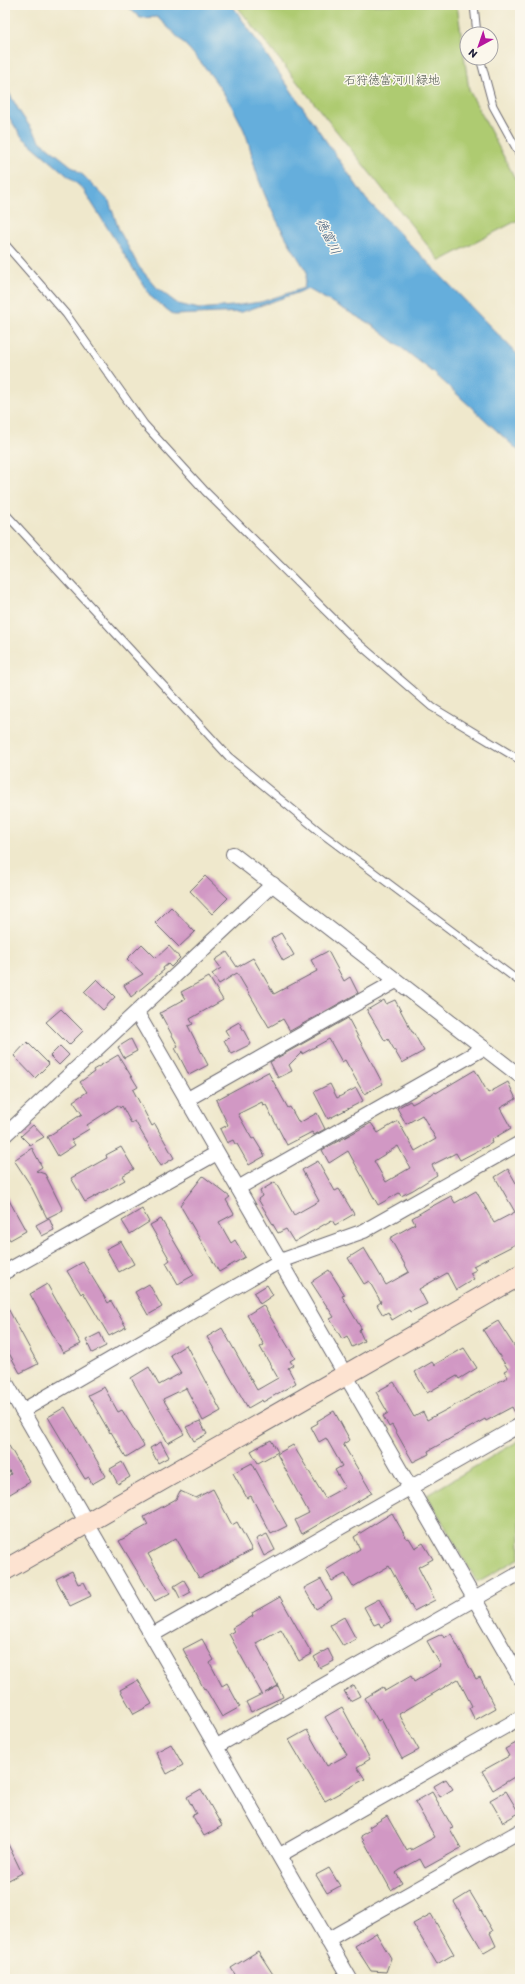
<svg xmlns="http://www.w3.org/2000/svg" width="525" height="1984" font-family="Itim,'Klee One',sans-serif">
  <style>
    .green { fill: #aecb71; stroke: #687656 }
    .water { fill: #65aedc; stroke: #44688c }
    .building { fill: #d198c4; fill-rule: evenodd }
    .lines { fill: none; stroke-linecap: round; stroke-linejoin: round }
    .lane-casing { stroke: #6a676e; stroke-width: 9 }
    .street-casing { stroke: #6a676e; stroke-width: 16 }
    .secondary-casing { stroke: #6a676e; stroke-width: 22 }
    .lane { stroke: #fff; stroke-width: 7 }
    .street { stroke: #fff; stroke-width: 14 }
    .secondary { stroke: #fde3d1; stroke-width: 20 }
    .labels { text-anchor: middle; stroke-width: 3; stroke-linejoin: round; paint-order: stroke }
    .park-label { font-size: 12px; fill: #4c554b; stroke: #fbf7ec }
    .water-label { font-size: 13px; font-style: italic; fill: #3d5a7b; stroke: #fbf7ec }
  </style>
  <rect width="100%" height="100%" fill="#fbf7ec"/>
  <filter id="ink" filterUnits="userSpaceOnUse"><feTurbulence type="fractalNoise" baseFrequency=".025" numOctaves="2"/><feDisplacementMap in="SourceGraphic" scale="8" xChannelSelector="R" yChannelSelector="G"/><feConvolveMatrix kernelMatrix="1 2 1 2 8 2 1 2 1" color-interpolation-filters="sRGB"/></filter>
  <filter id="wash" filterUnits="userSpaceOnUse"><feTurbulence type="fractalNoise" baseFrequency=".012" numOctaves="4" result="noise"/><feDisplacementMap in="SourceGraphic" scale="16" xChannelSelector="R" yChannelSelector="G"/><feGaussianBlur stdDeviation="0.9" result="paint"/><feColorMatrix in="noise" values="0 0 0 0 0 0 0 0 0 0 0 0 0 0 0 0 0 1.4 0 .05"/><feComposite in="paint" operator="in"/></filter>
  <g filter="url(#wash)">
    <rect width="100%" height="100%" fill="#efe8cc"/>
    <g class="green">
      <polygon points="236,5 457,5 469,90 520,188 520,219 440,261"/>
      <polygon points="520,1440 520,1558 477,1582 427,1495"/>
    </g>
    <path class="water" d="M 126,5 L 232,5 L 366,199 L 520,357 L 520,452 L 433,372 L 372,325 L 308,289 L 242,312 L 174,315 L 151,297 L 83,189 L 21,136 L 5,111 L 5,86 L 21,114 L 41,142 L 84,176 L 109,201 L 119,230 L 139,267 L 158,289 L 178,304 L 199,309 L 233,306 L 261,302 L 304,288 L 307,272 C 288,242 271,213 259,180 C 253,164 251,146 244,130 C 224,86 193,50 157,17 L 140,18 Z"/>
    <g id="blocks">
      <g class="building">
        <polygon points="205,876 228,898 212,914 190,891"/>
        <polygon points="171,907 195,932 179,947 155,923"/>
        <polygon points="281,933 294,955 283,961 271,939"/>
        <polygon points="142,944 156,958 169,946 180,958 171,967 168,964 163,968 164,970 131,997 124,985 143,974 127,959"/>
        <polygon points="328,951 344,981 350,977 358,993 290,1031 283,1019 269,1027 237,973 219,984 212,974 221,968 215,960 227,952 237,967 253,958 274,994 317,971 311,960"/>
        <polygon points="209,977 223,1000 190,1019 193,1024 188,1026 208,1065 189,1075 175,1048 178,1046 160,1013 185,999 181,992"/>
        <polygon points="97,979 115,997 103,1010 84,992"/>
        <polygon points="384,1000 386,1004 395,1000 412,1032 413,1032 424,1051 402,1063 388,1039 385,1041 367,1010"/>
        <polygon points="61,1009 83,1031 69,1045 46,1022"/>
        <polygon points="348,1018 383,1084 364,1094 345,1060 342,1062 329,1039 302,1054 302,1052 289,1065 292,1071 278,1078 270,1062"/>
        <polygon points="239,1022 251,1044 231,1054 224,1040 230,1038 225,1030"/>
        <polygon points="131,1039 137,1051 124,1058 118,1047"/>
        <polygon points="27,1042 49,1064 35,1078 14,1056"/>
        <polygon points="60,1046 69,1055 59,1065 50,1056"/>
        <polygon points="118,1055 138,1087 133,1090 152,1126 155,1124 174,1158 161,1166 135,1121 131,1123 122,1106 120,1108 118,1105 87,1125 89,1129 71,1140 75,1145 58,1156 47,1137 82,1114 73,1101 87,1092 80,1082 94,1072 93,1070"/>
        <path d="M 475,1070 L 488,1093 L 508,1082 L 516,1099 L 500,1108 L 511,1128 L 491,1140 L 492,1143 L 460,1160 L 456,1153 L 432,1165 L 437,1175 L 413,1190 L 401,1196 L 399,1193 L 378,1205 L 348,1151 L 329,1163 L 322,1150 L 371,1123 L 378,1133 L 398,1121 L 415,1151 L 436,1139 L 422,1115 L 406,1124 L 397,1108 L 410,1101 L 412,1104 L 435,1092 L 436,1093 ZM 398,1146 L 410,1168 L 386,1182 L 374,1161 Z"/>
        <polygon points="268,1072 288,1108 290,1107 299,1123 317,1113 325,1129 314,1135 312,1132 287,1145 266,1105 263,1106 262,1102 238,1114 252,1139 254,1138 265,1156 249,1165 237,1144 235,1144 233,1140 227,1143 220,1129 228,1125 216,1100"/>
        <polygon points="330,1084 337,1098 356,1088 363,1101 328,1119 314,1092"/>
        <polygon points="33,1125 44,1137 30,1145 21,1136"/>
        <polygon points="121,1147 134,1169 122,1176 125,1180 85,1202 71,1178 107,1158 106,1155"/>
        <polygon points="32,1148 42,1167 36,1171 45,1174 63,1210 47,1218 31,1186 14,1160"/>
        <polygon points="318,1161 335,1191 339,1189 354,1214 335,1225 332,1220 294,1242 286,1229 278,1233 258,1199 262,1196 260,1191 275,1182 294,1215 319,1201 302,1170"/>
        <polygon points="508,1169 520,1190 520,1242 473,1266 476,1270 470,1273 474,1279 456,1290 447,1273 419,1289 427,1304 410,1312 409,1310 392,1320 388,1312 383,1315 377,1305 381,1302 369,1281 364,1284 348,1258 364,1248 386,1285 409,1272 390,1238 415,1224 412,1218 427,1209 451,1196 455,1203 476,1191 494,1223 515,1212 495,1177"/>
        <polygon points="203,1176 230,1197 226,1200 234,1214 219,1222 231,1243 235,1240 245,1257 219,1272 180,1205"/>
        <polygon points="5,1193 26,1231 10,1240 5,1232"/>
        <polygon points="142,1209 149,1222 130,1234 122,1221"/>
        <polygon points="49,1218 54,1230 42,1236 36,1225"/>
        <polygon points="161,1219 194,1275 178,1284 166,1263 170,1260 150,1225"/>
        <polygon points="121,1241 134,1264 119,1272 106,1249"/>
        <polygon points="83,1262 108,1303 111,1301 126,1327 109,1336 83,1292 81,1294 67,1271"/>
        <polygon points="329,1270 345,1295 342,1296 361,1328 359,1330 364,1341 352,1347 347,1336 342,1339 330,1319 334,1317 311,1282"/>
        <polygon points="47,1284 81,1344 63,1353 30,1294"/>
        <polygon points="149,1284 162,1307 148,1315 135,1292"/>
        <polygon points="267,1285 273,1295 260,1304 254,1293"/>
        <polygon points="5,1303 38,1364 20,1373 5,1346"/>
        <polygon points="263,1305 295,1358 290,1361 293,1365 288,1368 296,1383 263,1402 262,1400 248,1408 207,1337 222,1328 257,1390 278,1378 260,1347 264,1345 247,1315"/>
        <polygon points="498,1321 520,1355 520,1417 517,1417 512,1407 486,1421 485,1419 428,1451 429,1454 413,1462 392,1425 389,1427 383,1416 388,1413 376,1392 394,1382 414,1417 423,1412 427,1420 508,1377 504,1371 508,1369 483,1330"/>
        <polygon points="100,1333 106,1346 92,1353 86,1340"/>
        <polygon points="186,1345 221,1411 203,1421 186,1388 163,1399 184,1434 168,1443 131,1378 149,1367 159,1385 181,1373 170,1355"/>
        <polygon points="464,1348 477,1368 459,1379 457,1376 427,1393 415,1372 432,1362 434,1365"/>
        <polygon points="104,1387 118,1412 122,1410 144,1446 126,1457 111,1432 110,1433 88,1395"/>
        <polygon points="65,1407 106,1476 92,1484 89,1477 85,1479 48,1417"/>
        <polygon points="334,1411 350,1440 343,1444 372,1493 302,1534 295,1520 309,1513 277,1454 293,1445 325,1498 345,1487 335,1470 342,1466 326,1438 319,1442 311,1427 318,1423 317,1421"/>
        <polygon points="200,1421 207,1434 194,1441 186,1427"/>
        <polygon points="5,1439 30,1482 5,1497 5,1478 11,1474 5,1464"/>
        <polygon points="271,1440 278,1452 258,1463 251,1451"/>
        <polygon points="161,1442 169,1457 158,1463 150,1448"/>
        <polygon points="122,1462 130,1477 118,1484 110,1469"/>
        <polygon points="252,1463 287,1526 271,1534 251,1496 247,1498 233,1473"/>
        <polygon points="213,1489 232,1525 237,1522 252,1550 199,1578 176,1538 148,1554 170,1593 155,1601 119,1541 148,1525 144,1517 176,1499 180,1491 196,1498"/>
        <polygon points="392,1513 407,1539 409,1538 415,1548 423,1543 433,1559 418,1567 435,1600 414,1611 389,1566 353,1587 345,1574 332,1581 326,1570 360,1549 354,1537"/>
        <polygon points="267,1534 275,1550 264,1556 256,1539"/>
        <polygon points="72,1571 78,1584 84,1582 91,1596 70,1606 56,1579"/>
        <polygon points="321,1579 332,1599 316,1609 304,1588"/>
        <polygon points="184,1580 191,1592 180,1598 174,1586"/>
        <polygon points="280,1597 312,1654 299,1661 281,1629 256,1643 278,1686 265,1693 278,1686 283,1697 251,1712 246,1702 262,1694 229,1634 234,1631 232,1628 253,1616 252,1613"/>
        <polygon points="379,1599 391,1621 381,1627 379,1623 374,1625 364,1607"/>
        <polygon points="344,1617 356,1639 343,1646 330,1625"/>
        <polygon points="442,1634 444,1638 451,1634 476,1679 480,1677 496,1708 475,1720 469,1708 472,1706 458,1679 399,1714 419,1750 402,1759 381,1719 378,1721 365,1698 383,1687 385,1691 411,1676 414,1682 441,1666 427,1641"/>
        <polygon points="202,1639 214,1660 210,1663 222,1686 227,1683 240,1707 222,1717 205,1688 204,1689 183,1649"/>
        <polygon points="328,1649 334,1661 320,1668 314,1657"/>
        <polygon points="138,1680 152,1704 134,1714 120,1690"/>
        <polygon points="354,1685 360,1696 350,1701 344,1691"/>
        <polygon points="342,1707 370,1759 357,1767 365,1779 325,1801 289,1740 307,1730 327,1766 347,1755 325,1717"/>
        <polygon points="520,1741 520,1776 519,1774 493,1790 482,1771 509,1756 505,1749"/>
        <polygon points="171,1744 183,1765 167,1774 156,1752"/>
        <polygon points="446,1779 453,1789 440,1797 434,1786"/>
        <polygon points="201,1789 222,1826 204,1836 192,1815 196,1814 187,1797"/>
        <polygon points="506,1791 519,1813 503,1822 490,1800"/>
        <polygon points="432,1792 453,1828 450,1829 461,1848 425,1868 420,1859 400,1870 396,1873 402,1883 391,1890 361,1836 371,1830 369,1827 387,1816 407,1851 411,1848 411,1850 435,1837 415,1802"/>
        <polygon points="5,1838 22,1873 5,1882"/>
        <polygon points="329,1868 340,1886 327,1893 316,1875"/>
        <polygon points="470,1892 493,1931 490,1933 496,1946 484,1953 454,1902"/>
        <polygon points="431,1914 454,1954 437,1964 413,1924"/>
        <polygon points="376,1933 391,1958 386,1972 371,1971 355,1946"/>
        <polygon points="258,1951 276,1979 238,1979 231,1968"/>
      </g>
    </g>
  </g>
  <g filter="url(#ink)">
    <use href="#blocks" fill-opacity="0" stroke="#6a676e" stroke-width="1"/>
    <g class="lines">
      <defs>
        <g id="lane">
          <polyline points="474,5 477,34"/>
          <polyline points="480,58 493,106 520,155"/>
          <polyline points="5,244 66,314 144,424 205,491 358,643 432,707 520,760"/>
          <polyline points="5,513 229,757 320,832 520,982"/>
        </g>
        <g id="street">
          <polyline points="233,854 520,1076"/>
          <polyline points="137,1013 520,1678"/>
          <polyline points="186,1100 396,981"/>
          <polyline points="5,1135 273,884"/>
          <polyline points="238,1188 484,1048"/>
          <polyline points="5,1272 217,1153"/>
          <polyline points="5,1381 350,1979"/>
          <polyline points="22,1411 280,1261 364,1231 520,1143"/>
          <polyline points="152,1635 520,1425"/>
          <polyline points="217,1746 520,1573"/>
          <polyline points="280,1855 520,1718"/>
          <polyline points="327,1940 520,1831"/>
        </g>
        <polyline id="secondary" points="5,1570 520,1275"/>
      </defs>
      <use href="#lane" class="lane-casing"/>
      <use href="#street" class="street-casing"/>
      <use href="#secondary" class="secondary-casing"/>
      <use href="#lane" class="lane"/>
      <use href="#street" class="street"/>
      <use href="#secondary" class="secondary"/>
    </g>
  </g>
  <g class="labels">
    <g class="park-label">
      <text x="392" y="84">石狩徳富河川緑地</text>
    </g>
    <g class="water-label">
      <text transform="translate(329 236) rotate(64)" y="5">徳富川</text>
    </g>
  </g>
  <rect width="525" height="1984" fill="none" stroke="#fbf7ec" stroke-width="20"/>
  <g transform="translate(479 46) rotate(220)"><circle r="19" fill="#fbf7ec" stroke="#a4a2a5"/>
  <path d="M0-3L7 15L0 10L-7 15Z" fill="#b5179e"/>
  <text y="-6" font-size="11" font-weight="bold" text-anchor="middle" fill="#22223b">N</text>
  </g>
</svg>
